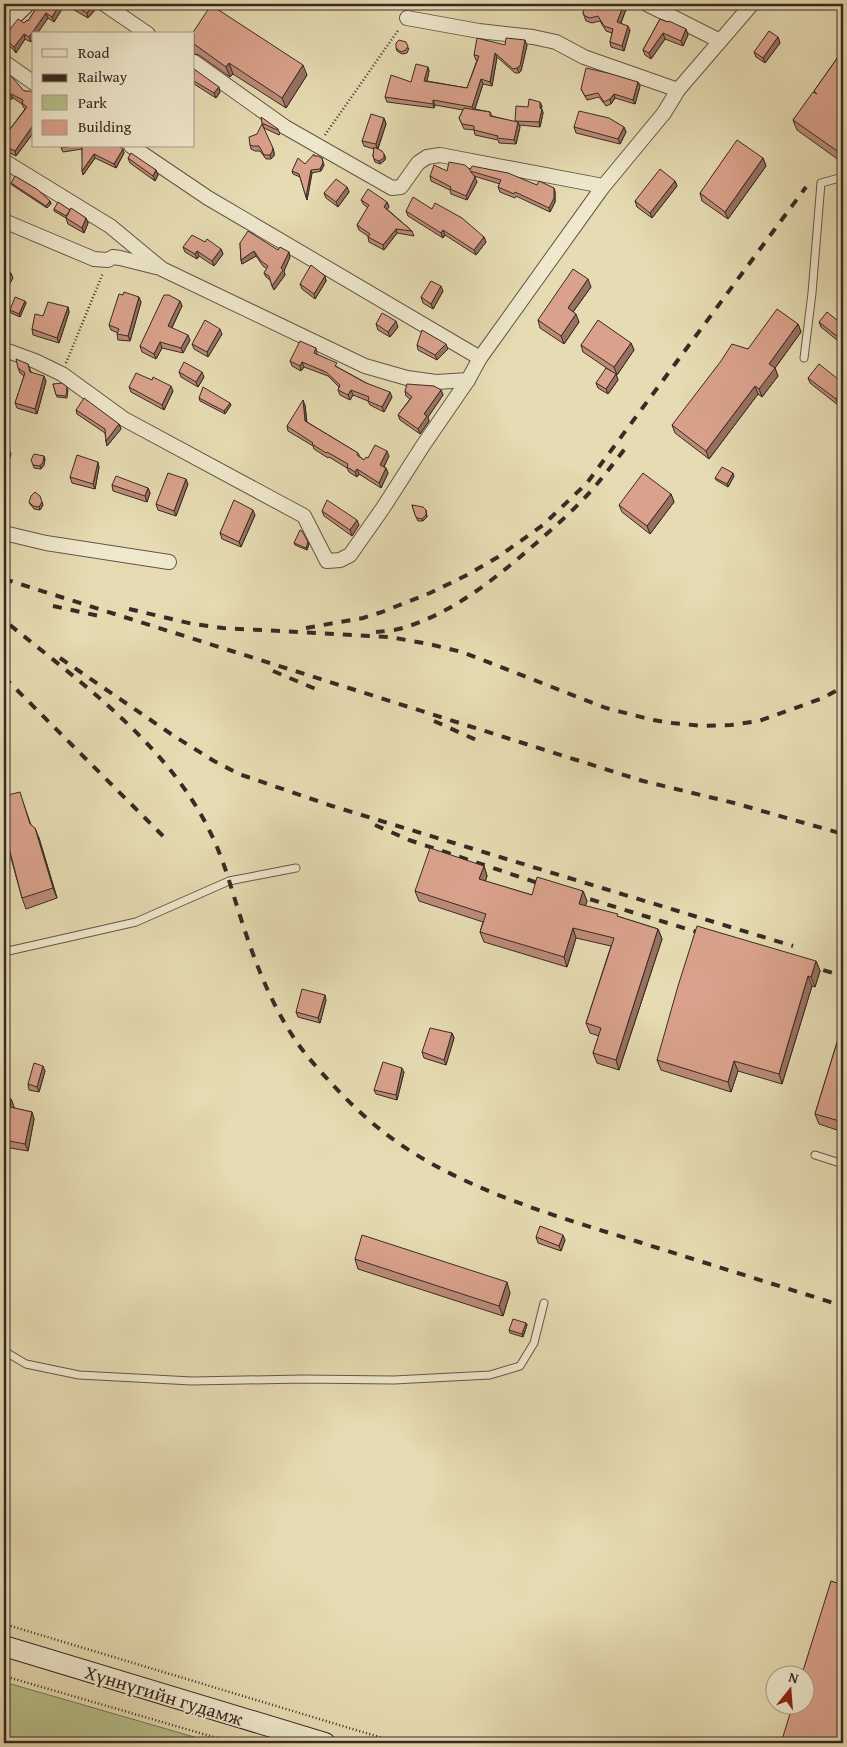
<svg xmlns="http://www.w3.org/2000/svg" width="847" height="1747" font-family="'Gentium Book Plus',serif">
  <style>
    .park { fill: #b7c08b; stroke: #787558 }
    .lines { fill: none; stroke-linecap: round; stroke-linejoin: round }
    .lane-casing { stroke: #645648; stroke-width: 9 }
    .street-casing { stroke: #645648; stroke-width: 16 }
    .secondary-casing { stroke: #382a24; stroke-width: 22 }
    .path { stroke: #382a24; stroke-width: 2.5; stroke-dasharray: 1 2.5; stroke-linecap: butt }
    .lane { stroke: #efe8cd; stroke-width: 7 }
    .street { stroke: #efe8cd; stroke-width: 14 }
    .secondary { stroke: #efe8cd; stroke-width: 20 }
    .rail { stroke: #382a24; stroke-width: 4; stroke-dasharray: 9 9; stroke-linecap: butt }
    .wall { fill: #bb8b78; stroke: #382a24 }
    .shaded-wall { fill: #997162; stroke: #382a24 }
    .building { fill: #daa28c; stroke: #382a24 }
    .labels { text-anchor: middle; stroke-width: 4; stroke-linejoin: round; paint-order: stroke }
    .street-label { font-size: 19px; fill: #382a24; stroke: #efe8cd }
  </style>
  <rect width="100%" height="100%" fill="#e6dbb2"/>
  <filter id="stains"><feTurbulence type="fractalNoise" baseFrequency=".004" numOctaves="4"/><feColorMatrix values="0 0 0 0 .2 0 0 0 0 .09 0 0 0 0 .02 0 0 0 .5 -.17"/></filter>
  <radialGradient id="worn" r=".72"><stop offset=".6" stop-color="#630" stop-opacity="0"/><stop offset="1" stop-color="#630" stop-opacity=".3"/></radialGradient>
  <polygon class="park" points="4,1682 215,1743 4,1743"/>
  <g class="lines">
    <defs>
      <g id="lane">
        <polyline points="804,358 812,293 821,183 843,177"/>
        <polyline points="4,952 136,922 229,881 296,868"/>
        <polyline points="815,1155 843,1164"/>
        <polyline points="4,1351 26,1364 79,1375 192,1381 303,1379 394,1380 490,1375 520,1366 534,1343 544,1303"/>
      </g>
      <g id="street">
        <polyline points="104,4 148,34"/>
        <polyline points="647,4 720,41"/>
        <polyline points="407,18 479,31 533,37 556,42 584,57 678,90"/>
        <polyline points="4,62 34,83"/>
        <polyline points="194,62 285,127 392,188 401,187 418,163 427,157 440,155 598,185 602,188"/>
        <polyline points="131,146 208,198 480,358"/>
        <polyline points="4,161 110,226 162,269 365,366 407,378 436,382 468,380"/>
        <polyline points="4,221 94,259 108,260 113,257 120,258 156,267"/>
        <polyline points="4,352 5,350 35,361 62,374 124,419 304,516 327,561 340,560 350,555 383,508 424,444 468,380 480,358 602,188 664,113 678,90 752,4"/>
        <polyline points="4,533 46,543 169,562"/>
      </g>
      <g id="secondary">
        <polyline points="4,23 24,4"/>
        <polyline points="4,1646 325,1743"/>
      </g>
    </defs>
    <use href="#lane" class="lane-casing"/>
    <use href="#street" class="street-casing"/>
    <use href="#secondary" class="secondary-casing"/>
    <g class="path">
      <polyline points="325,135 399,29"/>
      <polyline points="66,363 103,273"/>
      <polyline points="4,1624 399,1743"/>
      <polyline points="4,1676 234,1743"/>
    </g>
    <use href="#lane" class="lane"/>
    <use href="#street" class="street"/>
    <use href="#secondary" class="secondary"/>
    <g class="rail">
      <polyline points="4,579 643,781 734,803 843,834"/>
      <polyline points="53,606 99,616"/>
      <polyline points="129,609 193,624 223,628 389,637 429,644 462,652 606,708 653,720 672,723 703,726 731,725 759,721 823,698 843,687"/>
      <path d="M 10,625 C 85,686 172,748 213,838 C 226,866 233,895 243,925 C 257,968 274,1011 301,1048 C 310,1060 321,1072 331,1083 C 346,1099 363,1116 381,1130 C 452,1187 555,1216 642,1243 C 709,1264 776,1285 843,1306"/>
      <polyline points="306,628 363,618 382,612 430,593 465,576 498,557 543,525 587,483 806,187"/>
      <path d="M 376,632 C 386,631 399,630 409,626 C 457,610 497,577 534,545 C 558,524 582,503 602,478 C 611,467 619,456 628,445"/>
      <polyline points="60,658 174,736 214,761 239,774 332,806 793,946"/>
      <polyline points="273,671 318,690"/>
      <polyline points="4,677 163,836"/>
      <polyline points="434,721 483,743"/>
      <polyline points="375,825 409,840 550,887"/>
      <polyline points="573,894 710,936"/>
      <polyline points="806,965 843,976"/>
    </g>
  </g>
  <g class="wall">
    <polygon points="39,4 62,9 54,22 48,18 31,42 25,39 16,53 12,48 4,45 4,37 28,21"/>
    <polygon points="64,4 95,4 95,10 88,18"/>
    <polygon points="577,4 628,4 621,23 630,30 624,51 611,47 610,42 612,33 606,31 600,21 592,23 586,21 583,13 585,7"/>
    <polygon points="660,19 686,29 688,35 683,46 665,39 651,59 645,55 643,50"/>
    <polygon points="194,34 307,75 286,108 233,74 230,77 199,55 194,54"/>
    <polygon points="778,37 780,43 765,63 756,57 754,52"/>
    <polygon points="505,45 527,45 521,71 519,73 515,73 497,57 492,86 483,84 475,109 490,112 492,116 515,122 515,121 528,107 542,106 541,109 543,113 540,127 519,125 520,127 516,144 499,143 498,140 475,135 474,130 464,129 459,118 463,110 435,105 434,108 387,102 385,97 411,82 428,67 429,71 427,81 467,88 477,60 476,60 474,55"/>
    <polygon points="396,48 409,48 407,53 402,54 397,51"/>
    <polygon points="843,50 843,163 797,130 793,120 815,93 814,91"/>
    <polygon points="194,69 220,92 216,98 194,84"/>
    <polygon points="4,71 24,91 34,94 34,132 16,156 4,150 4,137 25,109 24,108 22,104 13,98 5,103 4,102"/>
    <polygon points="638,82 640,86 635,104 615,98 611,104 606,106 599,97 587,100 581,89"/>
    <polygon points="384,118 386,124 378,149 385,156 385,160 380,164 375,162 373,156 374,149 364,146 362,141"/>
    <polygon points="262,123 278,129 280,134 279,135 264,128"/>
    <polygon points="574,127 624,127 626,132 620,144 576,133"/>
    <polygon points="257,134 274,152 274,156 271,159 266,159 260,151 255,151 251,149 250,145"/>
    <polygon points="62,146 118,146 124,153 116,168 95,158 83,175 82,149 63,152 61,148"/>
    <polygon points="315,156 322,158 324,165 321,171 312,173 307,200 300,177 293,174 292,171 305,164"/>
    <polygon points="128,158 156,170 158,175 155,181 130,163"/>
    <polygon points="763,158 766,166 728,219 702,201 700,193"/>
    <polygon points="470,170 537,185 554,188 555,192 555,202 550,212 516,196 515,198 500,192 498,187 500,184 474,176 477,182 467,200 451,194 450,190 431,181 430,176 447,171"/>
    <polygon points="675,181 677,186 652,218 637,207 635,201"/>
    <polygon points="11,183 50,201 51,204 47,208 12,185"/>
    <polygon points="347,187 349,192 338,207 326,198 324,193"/>
    <polygon points="361,200 387,202 389,207 387,209 412,231 414,236 397,233 384,250 369,242 368,237 368,236 359,230 357,225 368,208 363,204"/>
    <polygon points="54,209 70,210 86,218 88,223 84,233 68,224 66,218 54,211"/>
    <polygon points="432,209 484,237 486,242 476,255 445,235 443,238 408,216 406,211"/>
    <polygon points="205,242 221,249 223,254 214,266 199,256 197,259 185,252 183,247"/>
    <polygon points="240,243 278,250 290,257 284,271 285,275 274,290 270,280 266,277 264,273 267,269 263,266 256,256 242,264 241,260"/>
    <polygon points="325,276 326,281 315,299 302,289 300,284"/>
    <polygon points="591,287 573,312 579,322 564,344 540,328 538,320"/>
    <polygon points="443,291 433,309 423,303 421,297"/>
    <polygon points="180,301 182,306 172,328 190,340 183,353 162,348 156,359 142,352 140,346"/>
    <polygon points="141,302 130,341 118,340 117,334 118,333 111,330 109,325"/>
    <polygon points="26,303 20,317 11,313 10,310"/>
    <polygon points="68,307 69,312 59,343 33,335 32,329 43,316"/>
    <polygon points="819,322 843,325 843,345 821,327"/>
    <polygon points="376,324 398,327 390,337 378,330"/>
    <polygon points="798,324 801,332 775,368 778,376 762,397 758,394 709,459 675,433 672,425 748,349"/>
    <polygon points="222,334 208,357 194,349 192,344"/>
    <polygon points="631,343 634,350 617,375 616,375 618,380 608,394 598,388 596,383 611,371 583,352 581,345"/>
    <polygon points="417,345 448,349 437,360 418,350"/>
    <polygon points="316,348 317,354 339,368 392,397 384,412 370,405 368,401 353,395 350,400 340,395 338,390 339,387 328,376 304,367 301,371 292,366 290,361"/>
    <polygon points="28,364 31,372 46,381 37,414 17,408 15,403 24,376 20,373 18,368"/>
    <polygon points="179,372 204,377 198,387 181,377"/>
    <polygon points="808,378 843,383 838,405 810,383"/>
    <polygon points="152,380 173,391 164,410 131,392 129,387"/>
    <polygon points="53,384 67,387 68,390 67,398 57,397"/>
    <polygon points="441,390 443,395 428,417 429,421 420,434 400,420 398,415 410,399 406,396 405,391"/>
    <polygon points="199,398 231,405 225,414 200,401"/>
    <polygon points="305,405 307,422 358,453 360,457 364,460 368,458 389,456 384,467 386,468 388,473 381,488 359,474 357,477 349,472 347,468 329,457 328,458 314,449 313,446 288,431 287,426"/>
    <polygon points="76,410 119,424 121,429 107,446 106,441 105,433 77,414"/>
    <polygon points="45,459 44,465 41,469 34,468 33,465"/>
    <polygon points="99,467 95,489 72,483 70,477"/>
    <polygon points="734,476 728,487 716,480 715,478"/>
    <polygon points="188,484 176,516 158,510 156,504"/>
    <polygon points="112,485 148,488 150,493 147,502 113,491"/>
    <polygon points="671,494 674,502 650,534 622,512 619,505"/>
    <polygon points="29,502 43,505 40,510 34,509 30,504"/>
    <polygon points="412,505 426,510 427,517 423,521 418,521 416,517"/>
    <polygon points="322,511 359,525 352,536 324,516"/>
    <polygon points="255,515 241,547 222,539 220,533"/>
    <polygon points="294,543 309,544 307,550 295,545"/>
    <polygon points="4,796 23,802 31,825 39,838 57,898 26,909 22,898 11,858 6,858 4,852"/>
    <polygon points="484,866 487,876 485,881 532,895 583,891 587,901 585,906 658,929 662,939 619,1070 597,1063 593,1053 599,1036 590,1033 586,1023 611,946 576,938 567,967 484,942 480,932 483,922 419,901 415,891"/>
    <polygon points="816,961 820,971 815,987 812,986 782,1084 738,1071 731,1092 661,1070 657,1060"/>
    <polygon points="326,1000 320,1023 298,1017 296,1012"/>
    <polygon points="843,1023 843,1132 819,1124 815,1114"/>
    <polygon points="452,1033 454,1038 446,1065 424,1058 422,1052"/>
    <polygon points="45,1071 39,1092 29,1090 28,1084"/>
    <polygon points="404,1072 397,1100 376,1094 374,1090"/>
    <polygon points="4,1098 11,1099 14,1107 14,1108 32,1112 34,1119 28,1151 4,1147"/>
    <polygon points="536,1237 565,1240 561,1251 538,1243"/>
    <polygon points="355,1259 510,1293 503,1316 358,1269"/>
    <polygon points="526,1323 527,1325 523,1337 510,1333 509,1330"/>
  </g>
  <g class="shaded-wall">
    <polygon points="60,4 62,9 54,22 52,17"/>
    <polygon points="93,4 95,4 95,10 88,18 87,13"/>
    <polygon points="624,4 628,4 619,27 617,22"/>
    <polygon points="46,13 48,18 37,34 34,34 34,38 31,42 29,37"/>
    <polygon points="628,26 630,30 624,51 622,46"/>
    <polygon points="686,29 688,35 683,46 681,41"/>
    <polygon points="663,33 665,39 651,59 649,53"/>
    <polygon points="24,34 25,39 16,53 14,47"/>
    <polygon points="778,37 780,43 765,63 763,58"/>
    <polygon points="525,40 527,45 521,71 519,73 517,68"/>
    <polygon points="495,53 497,57 492,86 490,82"/>
    <polygon points="229,63 233,74 230,77 226,67"/>
    <polygon points="303,65 307,75 286,108 282,98"/>
    <polygon points="428,67 429,71 426,85 424,81"/>
    <polygon points="481,79 483,84 474,111 472,107"/>
    <polygon points="638,82 640,86 635,104 633,100"/>
    <polygon points="219,87 220,92 216,98 214,93"/>
    <polygon points="11,94 13,98 5,103 4,98"/>
    <polygon points="614,94 615,98 611,104 610,99"/>
    <polygon points="433,100 435,105 434,108 433,104"/>
    <polygon points="540,102 542,106 541,111 542,109 543,113 540,127 539,122"/>
    <polygon points="384,118 386,124 377,150 376,144"/>
    <polygon points="518,122 520,127 516,144 514,140"/>
    <polygon points="34,124 34,132 16,156 15,151"/>
    <polygon points="624,127 626,132 620,144 618,139"/>
    <polygon points="273,148 274,152 274,156 271,159 270,155"/>
    <polygon points="123,149 124,153 116,168 114,164"/>
    <polygon points="94,154 95,158 83,175 82,171"/>
    <polygon points="384,154 385,156 385,160 380,164 379,161"/>
    <polygon points="763,158 766,166 728,219 725,212"/>
    <polygon points="323,163 324,165 321,171 320,169"/>
    <polygon points="156,170 158,175 155,181 153,176"/>
    <polygon points="311,170 312,173 307,200 306,197"/>
    <polygon points="475,177 477,182 467,200 466,196"/>
    <polygon points="675,181 677,186 652,218 650,213"/>
    <polygon points="347,187 349,192 338,207 336,202"/>
    <polygon points="554,188 555,192 555,202 550,212 549,208"/>
    <polygon points="50,201 51,204 47,208 46,206"/>
    <polygon points="387,202 389,207 386,211 384,207"/>
    <polygon points="86,218 88,223 84,233 82,228"/>
    <polygon points="396,229 397,233 384,250 383,245"/>
    <polygon points="443,230 445,235 443,238 441,233"/>
    <polygon points="484,237 486,242 476,255 474,250"/>
    <polygon points="221,249 223,254 214,266 212,261"/>
    <polygon points="197,251 199,256 197,259 195,254"/>
    <polygon points="254,251 256,256 242,264 241,260"/>
    <polygon points="289,252 290,257 284,271 285,275 274,290 272,286"/>
    <polygon points="11,273 13,278 4,294 4,286"/>
    <polygon points="325,276 326,281 315,299 314,294"/>
    <polygon points="588,279 591,287 570,316 568,308"/>
    <polygon points="441,286 443,291 433,309 431,304"/>
    <polygon points="139,297 141,302 130,341 128,336"/>
    <polygon points="25,301 26,303 20,317 19,314"/>
    <polygon points="180,301 182,306 170,331 168,326"/>
    <polygon points="68,307 69,312 59,343 57,338"/>
    <polygon points="576,314 579,322 564,344 561,336"/>
    <polygon points="396,321 398,327 390,337 388,332"/>
    <polygon points="798,324 801,332 775,368 778,376 762,397 759,389 769,364"/>
    <polygon points="220,329 222,334 208,357 207,352"/>
    <polygon points="188,335 190,340 183,353 181,348"/>
    <polygon points="160,342 162,348 156,359 154,354"/>
    <polygon points="631,343 634,350 617,375 614,367"/>
    <polygon points="446,344 448,349 437,360 435,355"/>
    <polygon points="302,362 304,367 301,371 300,366"/>
    <polygon points="202,372 204,377 198,387 196,382"/>
    <polygon points="616,374 618,380 608,394 606,389"/>
    <polygon points="44,376 46,381 37,414 35,409"/>
    <polygon points="171,386 173,391 164,410 162,405"/>
    <polygon points="755,386 758,394 709,459 706,451"/>
    <polygon points="351,390 353,395 350,400 348,395"/>
    <polygon points="441,390 443,395 428,417 429,421 420,434 418,429 424,414"/>
    <polygon points="843,391 843,398 838,405 836,399"/>
    <polygon points="390,392 392,397 384,412 382,407"/>
    <polygon points="303,400 305,405 307,426 305,421"/>
    <polygon points="230,403 231,405 225,414 224,411"/>
    <polygon points="119,424 121,429 107,446 106,441"/>
    <polygon points="8,446 11,454 4,477 4,460"/>
    <polygon points="387,451 389,456 382,470 380,465"/>
    <polygon points="44,456 45,459 44,465 41,469 40,466"/>
    <polygon points="98,462 99,467 95,489 93,484"/>
    <polygon points="386,468 388,473 381,488 379,483"/>
    <polygon points="357,469 359,474 357,477 355,472"/>
    <polygon points="733,473 734,476 728,487 727,484"/>
    <polygon points="186,479 188,484 176,516 174,511"/>
    <polygon points="148,488 150,493 147,502 145,496"/>
    <polygon points="671,494 674,502 650,534 647,526"/>
    <polygon points="42,502 43,505 40,510 39,507"/>
    <polygon points="253,510 255,515 241,547 239,542"/>
    <polygon points="426,510 427,517 423,521 422,519"/>
    <polygon points="357,520 359,525 352,536 350,530"/>
    <polygon points="308,542 309,544 307,550 306,548"/>
    <polygon points="35,828 39,838 57,898 53,888"/>
    <polygon points="484,866 487,876 483,889 479,879"/>
    <polygon points="583,891 587,901 583,914 579,904"/>
    <polygon points="573,928 576,938 567,967 564,957"/>
    <polygon points="658,929 662,939 619,1070 616,1060"/>
    <polygon points="816,961 820,971 815,987 811,977"/>
    <polygon points="808,976 812,986 782,1084 779,1074"/>
    <polygon points="325,995 326,1000 320,1023 318,1018"/>
    <polygon points="452,1033 454,1038 446,1065 444,1060"/>
    <polygon points="734,1061 738,1071 731,1092 728,1082"/>
    <polygon points="43,1066 45,1071 39,1092 37,1087"/>
    <polygon points="402,1068 404,1072 397,1100 396,1095"/>
    <polygon points="11,1099 14,1107 12,1115 10,1107"/>
    <polygon points="32,1112 34,1119 28,1151 25,1144"/>
    <polygon points="563,1235 565,1240 561,1251 559,1246"/>
    <polygon points="507,1282 510,1293 503,1316 499,1306"/>
    <polygon points="526,1323 527,1325 523,1337 522,1334"/>
  </g>
  <g class="building">
    <polygon points="39,4 60,4 52,17 46,13 29,37 24,34 14,47 10,43 4,41 4,37 18,19 24,23 27,20 28,21"/>
    <polygon points="71,4 93,4 93,5 87,13"/>
    <polygon points="585,4 624,4 617,22 628,26 622,46 610,42 613,29 604,26 598,16 590,18 585,16 583,13"/>
    <polygon points="211,5 303,65 282,98 229,63 226,67 194,44 194,34 192,34"/>
    <polygon points="660,19 668,22 669,21 686,29 681,41 663,33 649,53 643,50"/>
    <polygon points="769,31 778,37 763,58 754,52"/>
    <polygon points="477,38 505,45 506,38 525,40 520,66 517,68 513,69 495,53 490,82 481,79 472,107 433,100 433,104 385,97 391,75 411,82 416,64 428,67 424,81 467,88 479,56 474,55"/>
    <polygon points="399,40 406,42 408,46 406,50 401,52 396,48 396,43"/>
    <polygon points="843,50 843,155 793,120 813,92 817,94 814,91"/>
    <polygon points="586,68 608,73 638,82 633,100 614,94 610,99 604,102 598,93 585,96 581,89"/>
    <polygon points="194,69 219,87 214,93 194,81"/>
    <polygon points="4,71 11,76 24,91 30,91 34,94 34,124 15,151 4,146 4,137 27,107 22,103 23,100 11,94 4,98"/>
    <polygon points="529,99 540,102 540,108 542,109 539,122 515,121 516,106 528,107"/>
    <polygon points="464,108 490,112 490,116 518,122 514,140 497,138 498,136 474,130 474,126 462,124 459,118"/>
    <polygon points="579,111 609,118 624,127 618,139 574,127"/>
    <polygon points="371,114 384,118 376,144 362,141"/>
    <polygon points="261,117 278,129 277,130 262,123"/>
    <polygon points="262,124 273,148 272,152 270,155 264,155 259,146 253,146 250,145 249,137 257,134"/>
    <polygon points="737,140 763,158 725,212 700,193"/>
    <polygon points="62,146 72,146 61,148"/>
    <polygon points="82,146 118,146 123,149 114,164 94,154 82,171"/>
    <polygon points="374,147 382,151 384,154 384,158 379,161 374,159 373,156"/>
    <polygon points="131,153 156,170 153,176 128,158"/>
    <polygon points="314,154 314,156 318,156 322,158 323,163 320,169 311,170 306,197 299,174 292,171 298,158 305,164"/>
    <polygon points="449,162 465,165 470,170 472,166 508,173 537,185 539,181 554,188 554,198 549,208 515,192 514,194 498,187 501,180 470,171 475,177 466,196 450,189 451,187 430,176 434,165 447,171"/>
    <polygon points="660,169 675,181 650,213 635,201"/>
    <polygon points="15,176 37,189 50,201 46,206 11,183"/>
    <polygon points="336,179 347,187 336,202 324,193"/>
    <polygon points="368,189 387,202 384,207 412,231 396,229 383,245 368,237 370,234 357,225 369,205 361,200"/>
    <polygon points="413,197 432,209 435,203 462,218 484,237 474,250 443,230 441,233 406,211"/>
    <polygon points="58,202 70,210 66,216 54,209"/>
    <polygon points="71,208 86,218 82,228 66,218"/>
    <polygon points="248,231 278,250 280,247 289,252 281,268 283,270 272,286 269,276 264,273 268,266 261,261 254,251 241,260 240,243"/>
    <polygon points="192,235 205,242 207,239 221,249 212,261 197,251 195,254 183,247"/>
    <polygon points="311,265 325,276 314,294 300,284"/>
    <polygon points="573,269 588,279 568,308 576,314 561,336 538,320"/>
    <polygon points="4,271 11,273 4,286"/>
    <polygon points="431,281 441,286 431,304 421,297"/>
    <polygon points="124,292 139,297 128,336 117,334 119,329 109,325 119,294 123,295"/>
    <polygon points="164,295 169,295 180,301 168,326 188,335 181,348 160,342 154,354 140,346"/>
    <polygon points="15,297 25,301 19,314 10,310"/>
    <polygon points="48,302 68,307 57,338 32,329 35,314 43,316"/>
    <polygon points="777,309 798,324 769,364 775,368 759,389 755,386 706,451 672,425 721,361 732,344 748,349"/>
    <polygon points="827,312 843,325 843,341 819,322"/>
    <polygon points="382,313 396,321 388,332 376,324"/>
    <polygon points="205,320 220,329 207,352 192,344"/>
    <polygon points="598,320 631,343 614,367 581,345"/>
    <polygon points="422,330 446,344 435,355 417,345"/>
    <polygon points="300,341 316,348 314,353 337,363 335,366 366,383 390,392 382,407 368,401 369,397 351,390 348,395 338,390 340,385 326,372 302,362 300,366 290,361"/>
    <polygon points="16,359 28,364 30,372 44,376 35,409 15,403 25,373 18,368"/>
    <polygon points="184,362 202,372 196,382 179,372"/>
    <polygon points="819,364 843,383 843,391 836,399 808,378"/>
    <polygon points="606,368 616,374 606,389 596,383"/>
    <polygon points="136,373 152,380 153,377 171,386 162,405 129,387"/>
    <polygon points="62,383 67,387 66,396 56,395 53,384"/>
    <polygon points="407,384 434,386 441,390 424,414 427,416 418,429 398,415 412,397 405,391"/>
    <polygon points="203,387 230,403 224,411 199,398"/>
    <polygon points="84,398 119,424 106,441 105,429 76,410"/>
    <polygon points="303,400 305,421 358,453 357,455 364,460 366,457 368,458 375,445 387,451 380,465 386,468 379,483 357,469 355,472 347,467 348,464 327,452 326,453 312,444 313,443 287,426"/>
    <polygon points="4,445 8,446 4,460"/>
    <polygon points="34,454 44,456 43,462 40,466 33,465 31,460"/>
    <polygon points="77,455 98,462 93,484 70,477"/>
    <polygon points="722,467 733,473 727,484 715,478"/>
    <polygon points="168,473 186,479 174,511 156,504"/>
    <polygon points="643,473 671,494 647,526 619,505"/>
    <polygon points="116,476 148,488 145,496 112,485"/>
    <polygon points="35,492 40,496 42,502 39,507 33,506 29,502 31,496"/>
    <polygon points="234,500 253,510 239,542 220,533"/>
    <polygon points="327,500 357,520 350,530 322,511"/>
    <polygon points="412,505 423,507 426,510 426,515 422,519 417,518 415,515"/>
    <polygon points="300,530 302,531 308,542 306,548 294,543"/>
    <polygon points="20,792 30,824 35,828 53,888 22,898 9,848 4,848 4,796"/>
    <polygon points="430,848 484,866 479,879 532,895 537,877 583,891 579,904 618,914 617,916 658,929 616,1060 593,1053 601,1028 586,1023 614,938 573,928 564,957 480,932 486,914 415,891"/>
    <polygon points="697,926 816,961 811,977 808,976 779,1074 734,1061 728,1082 657,1060 678,986"/>
    <polygon points="302,989 325,995 318,1018 296,1012"/>
    <polygon points="843,1023 843,1122 815,1114"/>
    <polygon points="430,1028 452,1033 444,1060 422,1052"/>
    <polygon points="383,1062 402,1068 396,1095 374,1090"/>
    <polygon points="34,1063 43,1066 37,1087 28,1084"/>
    <polygon points="4,1098 11,1099 10,1107 32,1112 25,1144 4,1140"/>
    <polygon points="540,1226 563,1235 559,1246 536,1237"/>
    <polygon points="362,1235 507,1282 499,1306 355,1259"/>
    <polygon points="513,1319 526,1323 522,1334 509,1330"/>
    <polygon points="831,1581 843,1585 843,1743 781,1743 793,1704 804,1704 804,1674 802,1674"/>
  </g>
  <g class="labels">
    <g class="street-label">
      <text transform="translate(164 1695) rotate(17)" y="7">Хүннүгийн гудамж</text>
    </g>
  </g>
  <rect width="847" height="1747" fill="none" stroke="#e6dbb2" stroke-width="20"/>
  <rect x="5" y="5" width="837" height="1737" fill="none" stroke="#382a24" stroke-width="2.5"/>
  <rect x="10" y="10" width="827" height="1727" fill="none" stroke="#382a24"/>
  <rect x="32" y="32" width="162" height="115" fill="#efe8cd" stroke="#a69c89"/>
  <rect x="42" y="49" width="25" height="8" fill="#efe8cd" stroke="#a69c89"/>
  <text x="78" y="58" font-size="15" fill="#382a24">Road</text>
  <rect x="42" y="74" width="25" height="8" fill="#382a24" stroke="#a69c89"/>
  <text x="78" y="82" font-size="15" fill="#382a24">Railway</text>
  <rect x="42" y="95" width="25" height="15" fill="#b7c08b" stroke="#a69c89"/>
  <text x="78" y="108" font-size="15" fill="#382a24">Park</text>
  <rect x="42" y="120" width="25" height="15" fill="#daa28c" stroke="#a69c89"/>
  <text x="78" y="132" font-size="15" fill="#382a24">Building</text>
  <g transform="translate(790 1690) rotate(17)"><circle r="24" fill="#efe8cd" stroke="#a69c89"/>
  <path d="M0-4L9 19L0 12L-9 19Z" fill="#8f2418"/>
  <text y="-8" font-size="14" font-weight="bold" text-anchor="middle" fill="#382a24">N</text>
  </g>
  <rect width="100%" height="100%" filter="url(#stains)"/>
  <rect width="100%" height="100%" fill="url(#worn)"/>
</svg>
